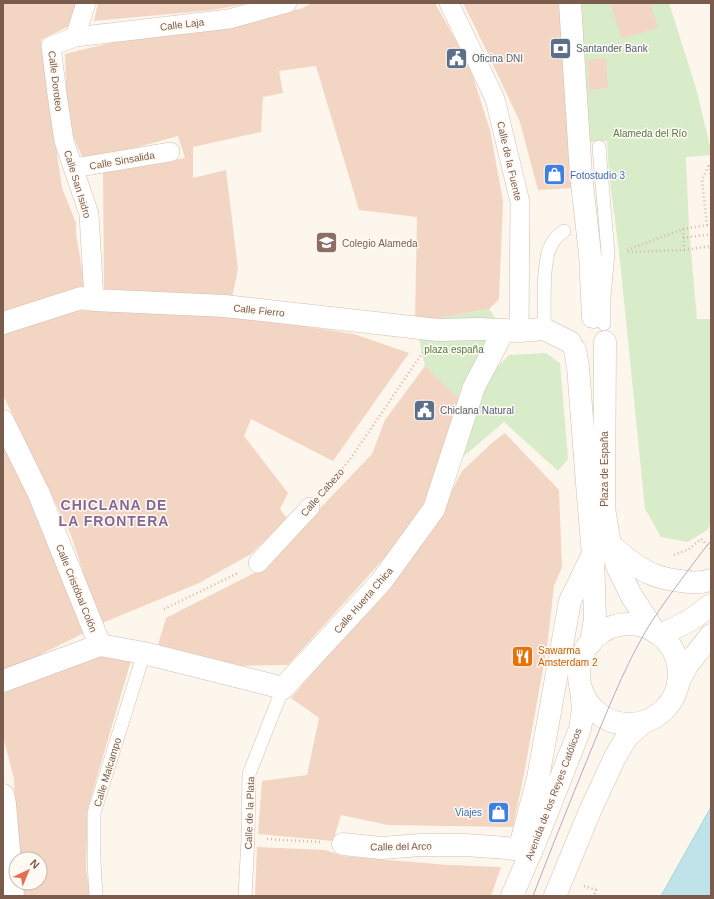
<svg xmlns="http://www.w3.org/2000/svg" width="714" height="899" font-family="Helvetica,sans-serif">
  <style>
    .green { fill: #d8ecc9 }
    .water { fill: #bfe3e8; stroke: #a5d3da }
    .building { fill: #f3d5c3 }
    .lines { fill: none; stroke-linecap: round; stroke-linejoin: round }
    .service-casing { stroke: #d1beb0; stroke-width: 14 }
    .pedestrian-casing { stroke: #d1beb0; stroke-width: 20 }
    .minor-casing { stroke: #d1beb0; stroke-width: 23 }
    .secondary-casing { stroke: #d6c0b0; stroke-width: 23 }
    .path { stroke: #d9b8a5; stroke-width: 2.5; stroke-dasharray: 1 3; stroke-linecap: butt }
    .service { stroke: #fff; stroke-width: 13 }
    .pedestrian { stroke: #fff; stroke-width: 19 }
    .minor { stroke: #fff; stroke-width: 22 }
    .secondary { stroke: #fff; stroke-width: 22 }
    .tram { stroke: #b9a8c9; stroke-width: 1 }
    .labels { text-anchor: middle; stroke-width: 3; stroke-linejoin: round; paint-order: stroke }
    .street-label { font-size: 10px; fill: #7a5c4d; stroke: #fffaf3 }
    .service-label { font-size: 10px; fill: #4e5e75; stroke: #fffaf3; text-anchor: start }
    .park-label { font-size: 10px; fill: #537a41; stroke: #fffaf3 }
    .shop-label { font-size: 10px; fill: #366cbe; stroke: #fffaf3; text-anchor: start }
    .education-label { font-size: 10px; fill: #785e54; stroke: #fffaf3; text-anchor: start }
    .food-label { font-size: 10px; fill: #c56008; stroke: #fffaf3; text-anchor: start }
    .district-label { font-size: 14px; font-weight: bold; letter-spacing: 1px; fill: #846695; stroke: #fffaf3 }
  </style>
  <rect width="100%" height="100%" fill="#fdf6ec"/>
  <g class="green">
    <polygon points="571,3 669,3 696,88 711,150 711,155 686,157 689,228 697,319 711,319 711,525 707,530 688,542 661,537 645,509 619,252 609,173 607,141 586,142"/>
    <polygon points="489,309 504,330 459,399 425,366 415,322"/>
    <polygon points="546,353 560,363 568,459 558,471 504,422 464,456 483,390 496,368 509,355"/>
  </g>
  <polygon class="water" points="711,807 711,896 661,896"/>
  <g class="building">
    <polygon points="3,3 76,3 69,26 41,40 62,188 76,223 76,234 85,286 3,313"/>
    <polygon points="98,3 244,3 245,4 213,10 94,21"/>
    <polygon points="312,3 435,3 469,64 490,130 503,201 499,299 489,309 415,322 417,217 359,210 316,66 279,71 283,93 263,97 261,132 193,147 193,178 226,170 238,269 232,298 104,290 103,171 185,158 178,136 84,162 65,116 66,84 65,54 146,34 301,9"/>
    <polygon points="463,3 561,3 573,188 538,190 520,122 477,31"/>
    <polygon points="610,3 650,3 658,28 622,38"/>
    <polygon points="606,58 608,88 589,90 588,60"/>
    <polygon points="73,310 244,317 354,334 409,353 333,461 251,419 244,436 288,493 280,509 287,519 251,554 199,583 100,624 71,535 3,395 3,333"/>
    <polygon points="425,366 459,399 425,506 396,545 288,665 230,666 157,648 166,618 262,569 372,454 385,420"/>
    <polygon points="505,433 559,490 562,567 554,586 547,647 524,774 513,827 388,825 341,815 333,841 258,834 262,781 307,775 319,718 291,698 408,562 436,522 462,471 492,443"/>
    <polygon points="3,440 37,509 86,632 3,673"/>
    <polygon points="99,655 132,657 88,808 86,870 91,896 19,896 18,883 40,883 40,859 17,859 14,779 3,736 3,693 56,670"/>
    <polygon points="257,847 325,850 342,856 448,865 501,867 491,896 255,896"/>
  </g>
  <g class="lines">
    <defs>
      <g id="service">
        <polyline points="599,147 608,253 604,297 604,324"/>
        <path d="M 544,329 C 545,308 541,258 553,242 C 555,238 560,234 564,231"/>
        <polyline points="96,896 94,862 94,813 144,653"/>
        <polyline points="245,896 248,838 249,774 283,688"/>
      </g>
      <g id="pedestrian">
        <polyline points="449,3 495,99 520,202 519,331"/>
        <polyline points="75,37 86,3"/>
        <polyline points="74,168 170,152"/>
        <polyline points="94,300 89,214 64,141 57,94 51,46 75,37 229,19 287,3"/>
        <polyline points="258,563 310,507"/>
      </g>
      <g id="minor">
        <polyline points="570,3 581,175 590,254 593,317"/>
        <polyline points="3,323 81,298 94,300 225,306 438,330 480,329 519,331 544,329 570,342"/>
        <polyline points="605,342 604,508 610,545 617,566 631,595 655,632"/>
        <polyline points="575,350 578,367 589,509 593,554 595,619 591,642"/>
        <polyline points="3,421 39,494 100,645"/>
        <path d="M 610,545 C 624,556 638,569 654,575 C 662,578 672,580 681,581 C 691,583 701,583 711,580"/>
        <polyline points="3,681 100,645 144,653 283,688 381,582 434,509 474,387 504,330"/>
        <polyline points="3,795 5,804 13,896"/>
        <polyline points="343,844 381,848 421,845 465,845 507,848 531,852"/>
        <polyline points="519,850 538,778 570,601 593,554"/>
      </g>
      <g id="secondary">
        <circle cx="629" cy="674" r="50"/>
        <polyline points="660,635 689,621 711,605"/>
        <polyline points="678,683 688,664 711,635"/>
        <polyline points="512,896 537,838 580,729 583,709 581,689"/>
        <polyline points="555,896 590,811 615,757 627,737 644,722"/>
      </g>
    </defs>
    <use href="#service" class="service-casing"/>
    <use href="#pedestrian" class="pedestrian-casing"/>
    <use href="#minor" class="minor-casing"/>
    <use href="#secondary" class="secondary-casing"/>
    <g class="path">
      <polyline points="709,165 711,179"/>
      <polyline points="683,229 707,225 702,180 709,164"/>
      <polyline points="683,238 711,234"/>
      <polyline points="627,250 683,229 684,250 628,252"/>
      <polyline points="684,250 710,246 711,250"/>
      <polyline points="325,490 351,458 423,352"/>
      <polyline points="674,555 689,549 701,539 711,549"/>
      <polyline points="164,609 238,573"/>
      <polyline points="267,839 320,842"/>
      <polyline points="584,886 596,890 594,896"/>
    </g>
    <use href="#service" class="service"/>
    <use href="#pedestrian" class="pedestrian"/>
    <use href="#minor" class="minor"/>
    <use href="#secondary" class="secondary"/>
    <path class="tram" d="M 533,896 C 551,849 570,802 589,755 C 606,714 622,673 644,634 C 662,604 684,576 705,548 L 711,541"/>
  </g>
  <defs>
    <symbol id="bank-square" viewBox="-11 -11 22 22"><rect x="-9" y="-9" width="18" height="18" rx="4" fill="#5c6f8a" stroke="#fffaf3"/><path d="M-6-4H6V4H-6ZM0-2.3a2.3 2.3 0 1 0 0 4.6a2.3 2.3 0 1 0 0-4.6Z" fill="#fff"/></symbol>
    <symbol id="civic-square" viewBox="-11 -11 22 22"><rect x="-9" y="-9" width="18" height="18" rx="4" fill="#5c6f8a" stroke="#fffaf3"/><path d="M-.6-6.5H3V-4.5H.6V-3L4-1V1h2V6H-6V1h2V-1L-.6-3ZM-1.2 2.5V6h2.4V2.5Z" fill="#fff"/></symbol>
    <symbol id="shop-square" viewBox="-11 -11 22 22"><rect x="-9" y="-9" width="18" height="18" rx="4" fill="#3f7fe0" stroke="#fffaf3"/><path d="M-5-2.5h2.3a2.7 3.5 0 0 1 5.4 0H5L5.5 6h-11ZM-1.5-2.5h3a1.5 2.3 0 0 0-3 0Z" fill="#fff"/></symbol>
    <symbol id="school-square" viewBox="-11 -11 22 22"><rect x="-9" y="-9" width="18" height="18" rx="4" fill="#8d6e63" stroke="#fffaf3"/><path d="M0-5L7-2L0 1L-7-2ZM-4 1L0 2.5L4 1V4Q0 6-4 4Z" fill="#fff"/></symbol>
    <symbol id="restaurant-square" viewBox="-11 -11 22 22"><rect x="-9" y="-9" width="18" height="18" rx="4" fill="#e8710a" stroke="#fffaf3"/><path d="M-5-6h1v4h1v-4h1v4h1v-4h1v5L-1.5 .5V6h-2V.5L-5-1ZM5-6V6H3V1.5H1.5Q1.5-4 5-6Z" fill="#fff"/></symbol>
  </defs>
  <g fill-rule="evenodd">
    <use href="#bank-square" x="548" y="36" width="25" height="25"/>
    <use href="#civic-square" x="444" y="46" width="25" height="25"/>
    <use href="#shop-square" x="542" y="162" width="25" height="25"/>
    <use href="#school-square" x="314" y="230" width="25" height="25"/>
    <use href="#civic-square" x="412" y="398" width="25" height="25"/>
    <use href="#restaurant-square" x="510" y="644" width="25" height="25"/>
    <use href="#shop-square" x="486" y="800" width="25" height="25"/>
  </g>
  <g class="labels">
    <g class="street-label">
      <text transform="translate(182 24) rotate(-7)" y="4">Calle Laja</text>
      <text transform="translate(56 81) rotate(83)" y="4">Calle Doroteo</text>
      <text transform="translate(122 160) rotate(-10)" y="4">Calle Sinsalida</text>
      <text transform="translate(510 161) rotate(77)" y="4">Calle de la Fuente</text>
      <text transform="translate(78 184) rotate(73)" y="4">Calle San Isidro</text>
      <text transform="translate(259 310) rotate(6)" y="4">Calle Fierro</text>
      <text transform="translate(604 469) rotate(-90)" y="4">Plaza de España</text>
      <text transform="translate(322 492) rotate(-49)" y="4">Calle Cabezo</text>
      <text transform="translate(77 588) rotate(68)" y="4">Calle Cristóbal Colón</text>
      <text transform="translate(363 600) rotate(-49)" y="4">Calle Huerta Chica</text>
      <text transform="translate(107 772) rotate(-73)" y="4">Calle Malcampo</text>
      <text transform="translate(553 794) rotate(-69)" y="4">Avenida de los Reyes Católicos</text>
      <text transform="translate(249 813) rotate(-88)" y="4">Calle de la Plata</text>
      <text transform="translate(401 846) rotate(-1)" y="4">Calle del Arco</text>
    </g>
    <g class="service-label">
      <text x="576" y="52">Santander Bank</text>
      <text x="472" y="62">Oficina DNI</text>
      <text x="440" y="414">Chiclana Natural</text>
    </g>
    <g class="park-label">
      <text x="650" y="137">Alameda del Río</text>
      <text x="454" y="353">plaza españa</text>
    </g>
    <g class="shop-label">
      <text x="570" y="179">Fotostudio 3</text>
      <text x="482" y="816" text-anchor="end">Viajes</text>
    </g>
    <g class="education-label">
      <text x="342" y="247">Colegio Alameda</text>
    </g>
    <g class="food-label">
      <text x="538" y="654">Sawarma<tspan x="538" dy="12">Amsterdam 2</tspan></text>
    </g>
    <g class="district-label">
      <text x="114" y="510">CHICLANA DE<tspan x="114" dy="16">LA FRONTERA</tspan></text>
    </g>
  </g>
  <rect width="714" height="899" fill="none" stroke="#7a5c4d" stroke-width="8"/>
  <g transform="translate(28 871) rotate(44)"><circle r="19" fill="#fffaf3" stroke="#cabbb1"/>
  <path d="M0-3L7 15L0 10L-7 15Z" fill="#e76f51"/>
  <text y="-6" font-size="11" font-weight="bold" text-anchor="middle" fill="#7a5c4d">N</text>
  </g>
</svg>
